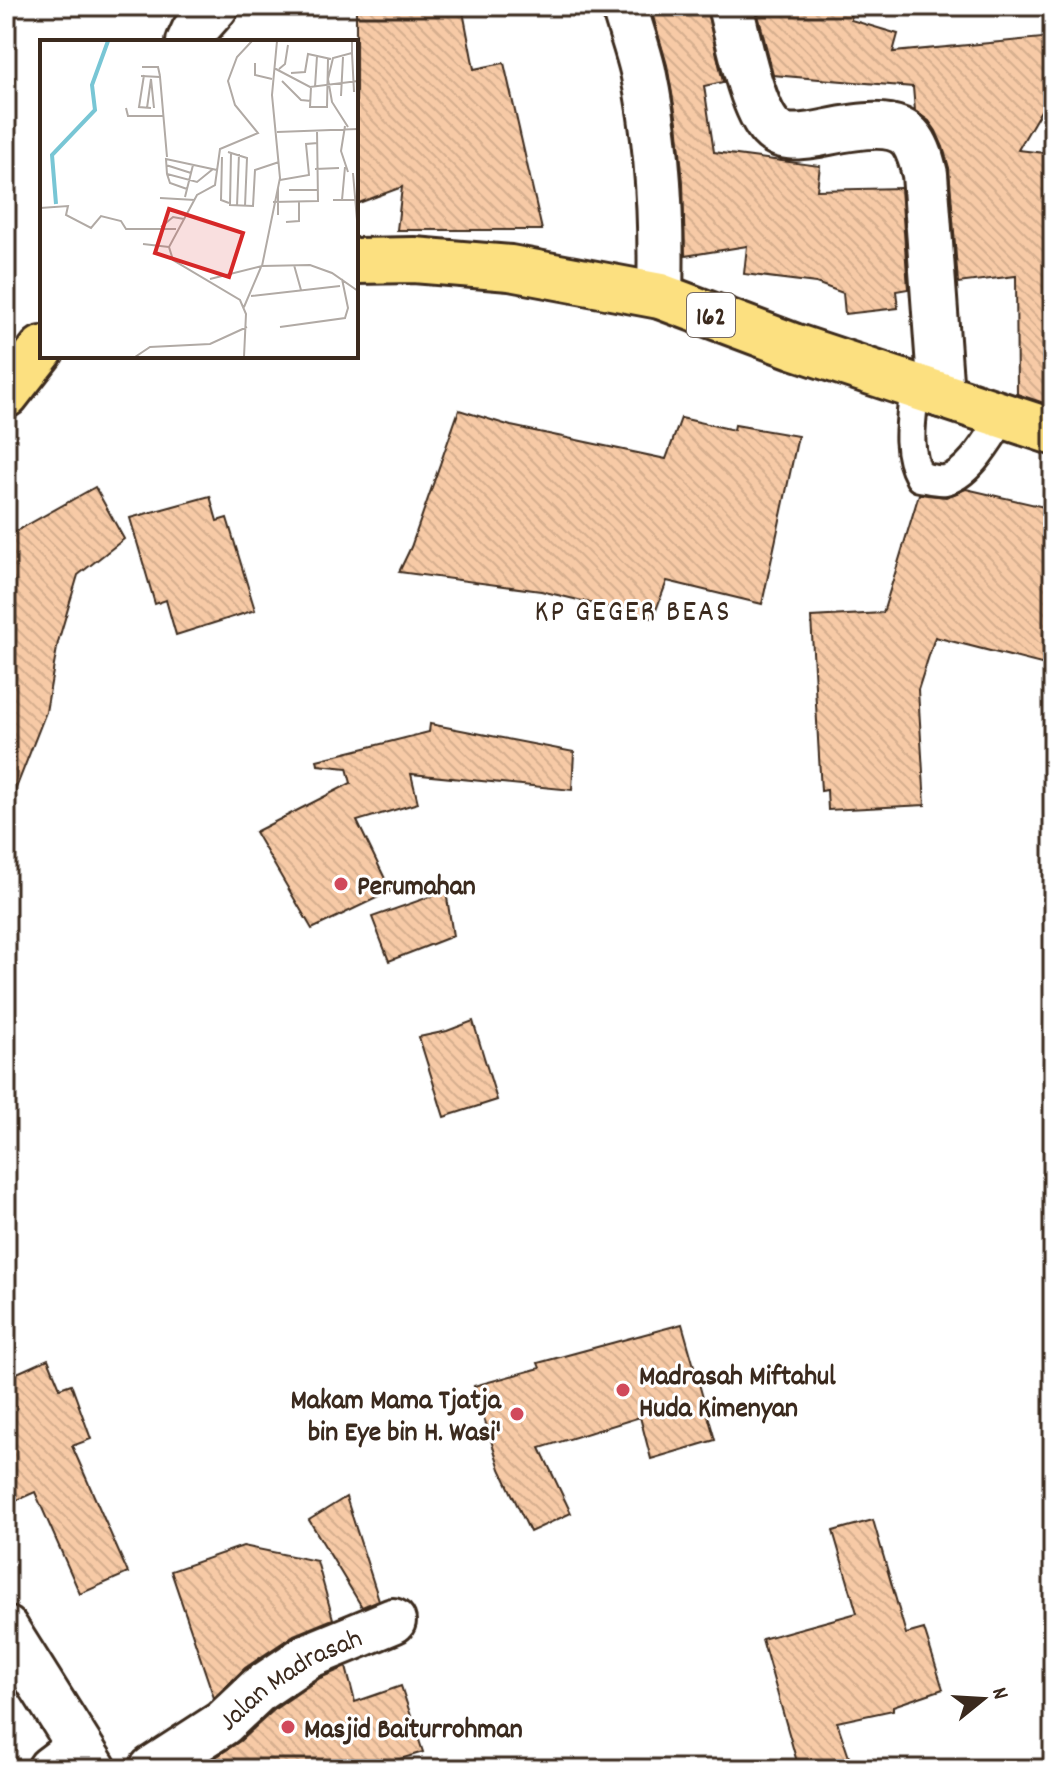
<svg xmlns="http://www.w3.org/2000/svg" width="1059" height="1775" font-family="Dekko,sans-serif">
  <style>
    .building { fill: url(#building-back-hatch); stroke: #3b2a1e; stroke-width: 2 }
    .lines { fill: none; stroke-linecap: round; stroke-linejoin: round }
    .lane-casing { stroke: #3b2a1e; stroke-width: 34 }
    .street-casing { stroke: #3b2a1e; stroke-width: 50 }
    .secondary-casing { stroke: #3b2a1e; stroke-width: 50 }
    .primary-casing { stroke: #3b2a1e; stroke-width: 50 }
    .lane { stroke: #fff; stroke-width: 28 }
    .street { stroke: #fff; stroke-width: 44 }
    .secondary { stroke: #fff; stroke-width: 44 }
    .primary { stroke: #fce080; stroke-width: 44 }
    .poi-dot { fill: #d1495b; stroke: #fff; stroke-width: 3 }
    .labels { text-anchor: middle; stroke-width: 6; stroke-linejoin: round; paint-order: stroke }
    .shield { fill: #fff; stroke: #766a62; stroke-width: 2 }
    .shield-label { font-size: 26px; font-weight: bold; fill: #3b2a1e }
    .poi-label { font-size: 28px; font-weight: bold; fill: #3b2a1e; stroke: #fff; text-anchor: start }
    .street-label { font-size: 28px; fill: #3b2a1e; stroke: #fff }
    .neighbourhood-label { font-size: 30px; letter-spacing: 2px; fill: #3b2a1e; stroke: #fff }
    .inset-river { fill: none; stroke: #78c6d5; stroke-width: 4 }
    .inset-road { fill: none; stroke: #b1aaa5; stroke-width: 2 }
    .view { fill: #d62828; fill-opacity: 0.15; stroke: #d62828; stroke-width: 4 }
    .inset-edge { fill: none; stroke: #3b2a1e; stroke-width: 4 }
  </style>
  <defs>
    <pattern id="building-back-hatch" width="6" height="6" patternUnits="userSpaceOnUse" patternTransform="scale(2)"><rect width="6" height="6" fill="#f7caa6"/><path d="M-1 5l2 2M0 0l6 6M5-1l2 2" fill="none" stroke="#d5ae8e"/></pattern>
  </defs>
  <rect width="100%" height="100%" fill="#fff"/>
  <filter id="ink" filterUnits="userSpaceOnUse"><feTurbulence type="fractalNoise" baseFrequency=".0125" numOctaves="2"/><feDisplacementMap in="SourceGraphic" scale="16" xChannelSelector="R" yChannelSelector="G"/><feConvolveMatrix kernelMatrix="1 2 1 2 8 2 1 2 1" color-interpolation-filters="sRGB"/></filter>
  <g filter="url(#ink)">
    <g class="building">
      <polygon points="356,6 462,6 474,69 504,63 542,230 397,230 402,187 356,204"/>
      <polygon points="650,6 706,6 723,82 704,86 714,152 820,166 817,190 901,188 908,289 896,291 898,308 845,314 843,293 816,283 744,274 747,246 685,256 683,182 677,122 667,65"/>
      <polygon points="756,6 849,6 851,20 898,34 893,52 1053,37 1053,90 1018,150 1053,154 1053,406 1017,394 1016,276 958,283 949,168 943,147 936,131 929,121 915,111 913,87 773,75"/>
      <polygon points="459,410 511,426 666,459 681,418 734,430 735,425 798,436 762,604 667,581 653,618 541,591 399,572 411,547"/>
      <polygon points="95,487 124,539 78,575 58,642 46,712 9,806 6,806 6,537"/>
      <polygon points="966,489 1053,509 1053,667 935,637 918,690 925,805 828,810 827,790 821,791 811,617 883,613 919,494 946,497"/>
      <polygon points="210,496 217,521 227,518 255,610 176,635 166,600 155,604 130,518"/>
      <polygon points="430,724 574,752 572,790 411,774 418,803 357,821 391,891 312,929 255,832 351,783 347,768 318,765 317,760 429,732"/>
      <polygon points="446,891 453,936 389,961 372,917"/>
      <polygon points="473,1021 497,1100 444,1117 419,1037 447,1031"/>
      <polygon points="682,1324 715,1440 651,1459 640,1417 540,1448 571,1513 530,1532 500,1469 474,1386 540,1368 538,1363"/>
      <polygon points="48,1359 60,1388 71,1384 91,1439 72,1446 128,1573 80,1594 35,1492 6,1505 6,1378"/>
      <polygon points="346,1497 379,1600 362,1607 309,1520"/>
      <polygon points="873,1520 906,1634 924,1629 943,1689 893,1706 893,1710 837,1722 853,1769 799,1769 762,1639 857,1613 833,1531"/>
      <polygon points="243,1546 317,1561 333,1619 294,1635 245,1668 214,1698 171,1571"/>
      <polygon points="346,1667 355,1702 401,1686 423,1752 368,1769 198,1769 240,1741 275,1709 320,1678"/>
    </g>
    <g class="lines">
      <defs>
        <path id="lane" d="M 915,386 C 912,417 904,449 920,477 C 928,478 937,481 945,480 C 970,475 991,435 1004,416"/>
        <g id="street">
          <path d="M 624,6 C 630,28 638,49 643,71 C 658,142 662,224 660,296"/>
          <path d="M 730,6 C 738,36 751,107 771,128 C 781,139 798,137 812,135 C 838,131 893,114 912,140 C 919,150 922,162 925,174 L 941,395"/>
          <polyline points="189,42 194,31 216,6"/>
          <polyline points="50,1769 79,1747"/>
          <path id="s1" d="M 152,1769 L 223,1723 L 259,1689 L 308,1656 L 393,1621"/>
        </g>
        <polyline id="secondary" points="6,1629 94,1769"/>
        <g id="primary">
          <polyline points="356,261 414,260 510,268 660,296 793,346 1053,432"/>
          <polyline points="6,395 42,349"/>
        </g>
      </defs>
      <use href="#lane" class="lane-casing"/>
      <use href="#street" class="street-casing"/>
      <use href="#secondary" class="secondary-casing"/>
      <use href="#primary" class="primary-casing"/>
      <use href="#lane" class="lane"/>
      <use href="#street" class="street"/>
      <use href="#secondary" class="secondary"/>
      <use href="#primary" class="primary"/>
    </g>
  </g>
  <g class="poi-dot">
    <circle cx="341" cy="884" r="8"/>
    <circle cx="623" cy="1390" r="8"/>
    <circle cx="517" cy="1414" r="8"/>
    <circle cx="288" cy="1727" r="8"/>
  </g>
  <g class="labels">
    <rect class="shield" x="687" y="293" width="48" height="44" rx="6"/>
    <g class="shield-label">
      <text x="711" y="324">162</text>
    </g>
    <g class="poi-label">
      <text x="357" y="894">Perumahan</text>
      <text x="639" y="1384">Madrasah Miftahul<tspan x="639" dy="32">Huda Kimenyan</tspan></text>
      <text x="501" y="1408" text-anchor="end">Makam Mama Tjatja<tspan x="501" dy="32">bin Eye bin H. Wasi'</tspan></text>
      <text x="304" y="1737">Masjid Baiturrohman</text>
    </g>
    <g class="street-label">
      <text dy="10" stroke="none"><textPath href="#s1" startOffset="166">Jalan Madrasah</textPath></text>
    </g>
    <g class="neighbourhood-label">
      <text x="633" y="620">KP GEGER BEAS</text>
    </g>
  </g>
  <g transform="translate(40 40)">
    <rect width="318" height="318" fill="#fff"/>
    <path class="inset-river" d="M 16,164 L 12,115 L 55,70 L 52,45 L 68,1"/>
    <path class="inset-road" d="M 312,13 L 314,52M 215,23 L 215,35 L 232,39M 102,27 L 118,27 L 120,36M 234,28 L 270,47 L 318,41M 239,29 L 245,24 L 248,5M 251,33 L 265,32 L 268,14 L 291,19M 104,35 L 99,67 L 111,68M 101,36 L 120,37 L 127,117M 242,41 L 261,60 L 271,61M 271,47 L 270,67 L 287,67 L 288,19M 275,47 L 277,16M 301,56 L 303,17M 86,68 L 88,76 L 123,76M 107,68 L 111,39 L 114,68M 305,86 L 301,111 L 308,132M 308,87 L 292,62 L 288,39 L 293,18 L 312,13 L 312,1M 237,92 L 318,89M 188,112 L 207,118 L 205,166M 191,113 L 190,165 L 213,166 L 215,130 L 239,122M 182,117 L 181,160 L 189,163M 126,125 L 151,133M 173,129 L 157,142 L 127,134 L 126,119 L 177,130M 275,129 L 299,128M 313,133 L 318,192M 127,134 L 130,143 L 147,149M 240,140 L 269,135 L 266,104 L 278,103M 238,148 L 238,175M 249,150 L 278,150M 145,157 L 153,125M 120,158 L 155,160M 293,160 L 318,160M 302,160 L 305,127M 233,162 L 278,161 L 277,90M 197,166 L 199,114M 0,168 L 28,166 L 26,175 L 51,188 L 61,176 L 81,181 L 86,189 L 136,189M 246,182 L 259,181 L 259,162M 121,187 L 133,177 L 144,179M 103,204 L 129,207M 254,225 L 261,250M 222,226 L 240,138 L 232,55 L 237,1M 170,239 L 222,226 L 270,225 L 292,233 L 318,251M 211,256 L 300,246M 204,267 L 221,227M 240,287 L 305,278 L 308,268 L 302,239M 95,317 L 110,307 L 170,304 L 207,287M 204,317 L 206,274 L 200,260 L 133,220 L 129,207 L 157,155 L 175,145 L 180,109 L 218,93 L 195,65 L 188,41 L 197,17 L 212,1"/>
    <path class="view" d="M 129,169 L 203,193 L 189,237 L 115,213 Z"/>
    <rect width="318" height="318" class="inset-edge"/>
  </g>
  <rect width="1059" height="1775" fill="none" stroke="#fff" stroke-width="32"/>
  <rect x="16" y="16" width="1027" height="1743" fill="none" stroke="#3b2a1e" stroke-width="3" filter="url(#ink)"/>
  <g transform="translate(983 1699) rotate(72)" stroke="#ffffff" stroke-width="6" paint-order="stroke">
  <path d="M0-6L14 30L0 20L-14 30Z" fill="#3b2a1e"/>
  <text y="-12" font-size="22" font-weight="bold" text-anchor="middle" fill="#3b2a1e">N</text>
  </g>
</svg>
